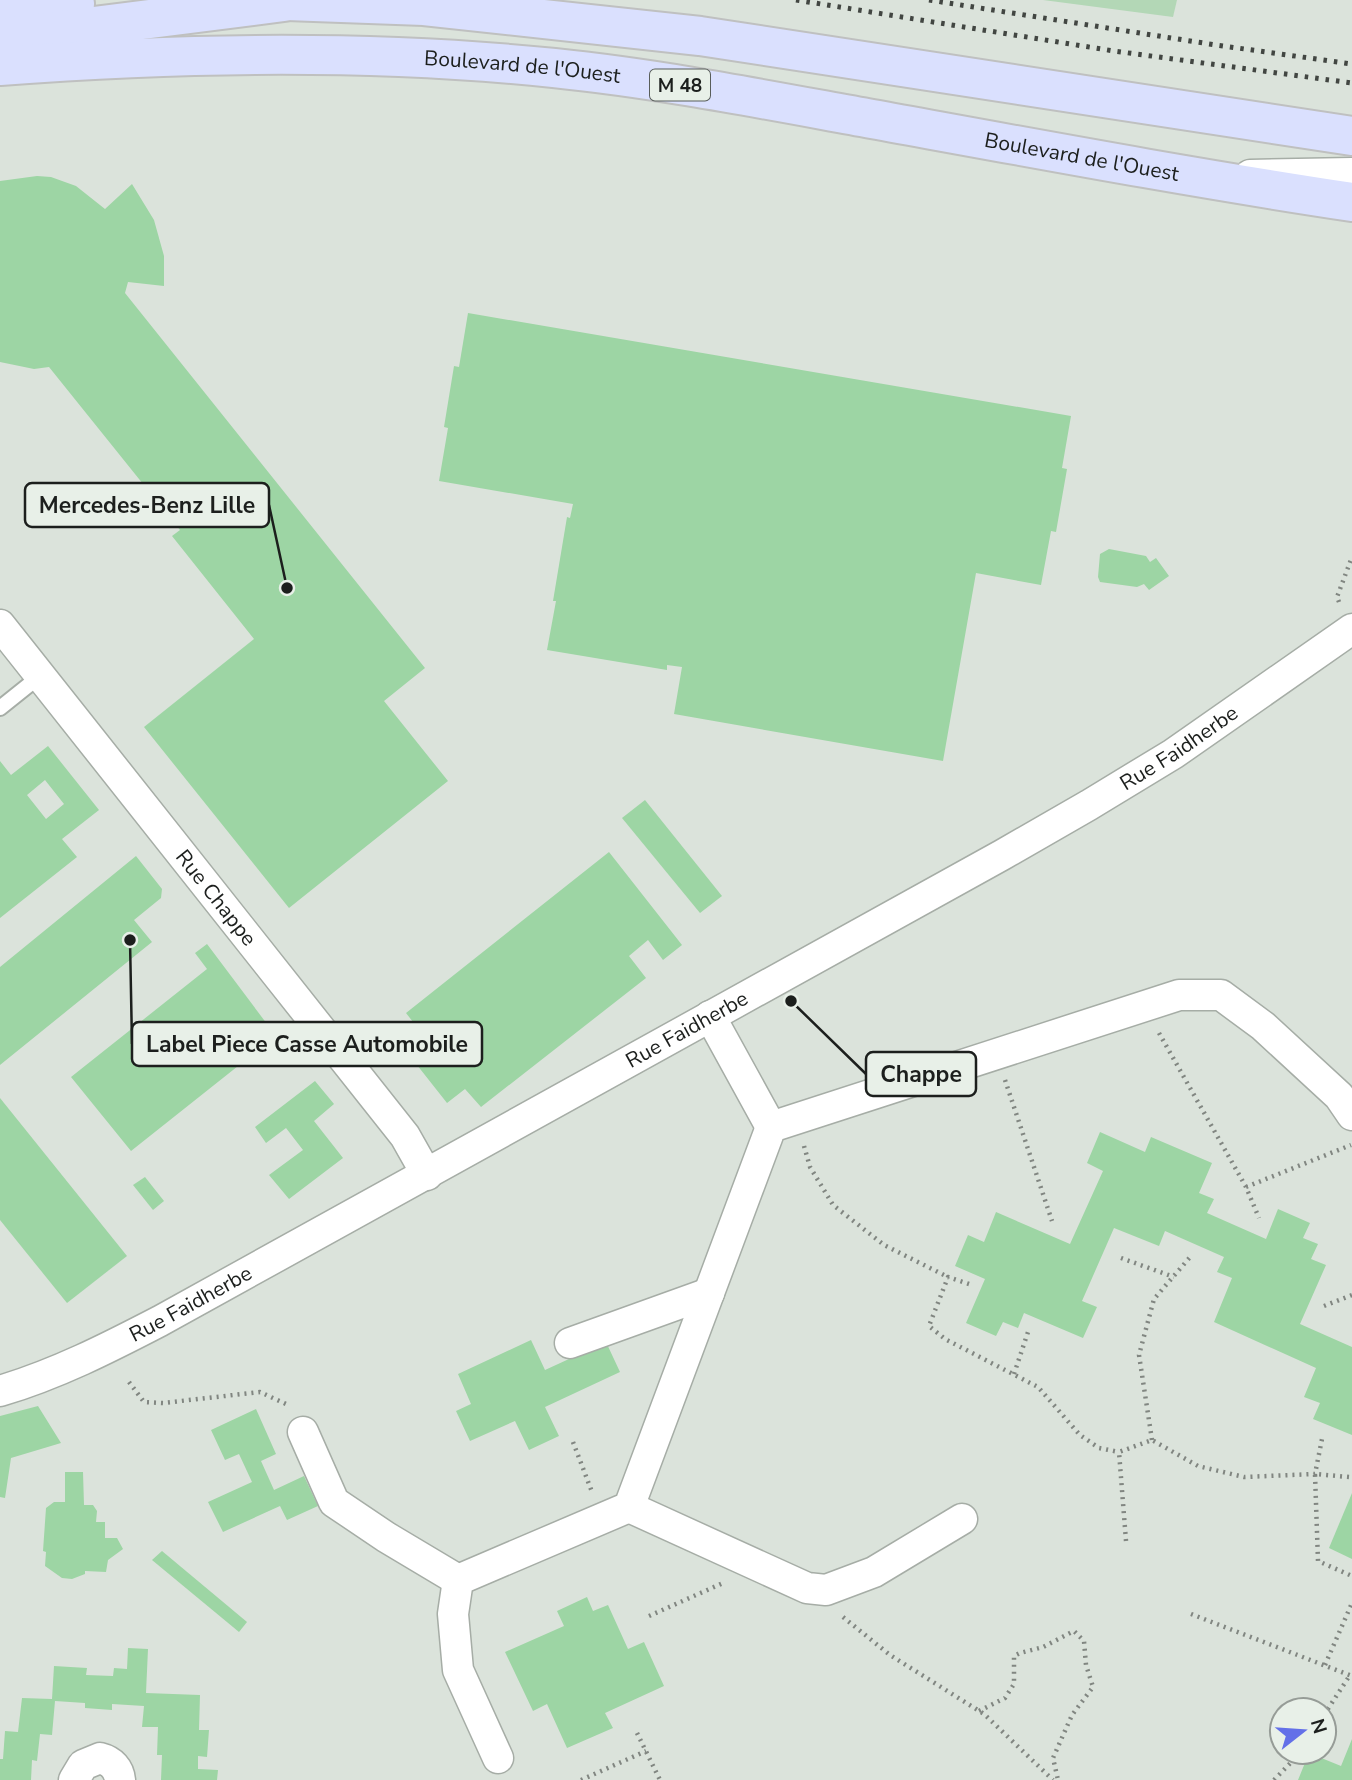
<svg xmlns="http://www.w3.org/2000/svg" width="1352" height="1780" font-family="'Nunito Sans',sans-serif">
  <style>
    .green { fill: #b3d7b6 }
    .building { fill: #9dd5a4; fill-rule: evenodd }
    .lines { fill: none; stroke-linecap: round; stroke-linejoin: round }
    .lane-casing { stroke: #a6ada6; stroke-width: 18 }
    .street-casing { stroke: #a6ada6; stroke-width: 33 }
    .primary-casing { stroke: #bfc0c0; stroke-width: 42 }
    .path { stroke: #818681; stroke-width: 4.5; stroke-dasharray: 2 5; stroke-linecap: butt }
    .lane { stroke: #fff; stroke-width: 14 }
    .street { stroke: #fff; stroke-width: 30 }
    .primary { stroke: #dae0fe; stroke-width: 38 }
    .rail { stroke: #424642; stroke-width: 5; stroke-dasharray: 3.5 7; stroke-linecap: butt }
    .labels { text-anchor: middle; stroke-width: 6; stroke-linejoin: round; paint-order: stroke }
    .shield { fill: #e8f0e8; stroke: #595e5a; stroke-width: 2 }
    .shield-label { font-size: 19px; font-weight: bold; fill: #1c1f1d }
    .street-label { font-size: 21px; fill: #1c1f1d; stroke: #e8f0e8 }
    .leader { fill: none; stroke: #1c1f1d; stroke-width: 2.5 }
    .callout-dot { fill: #1c1f1d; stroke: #e8f0e8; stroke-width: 2.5 }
    .callout { fill: #e8f0e8; stroke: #1c1f1d; stroke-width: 2.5 }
    .callout-label { font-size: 23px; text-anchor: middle; font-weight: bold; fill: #1c1f1d }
  </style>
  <rect width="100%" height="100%" fill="#dbe3db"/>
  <polygon class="green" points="1043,0 1177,0 1173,17"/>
  <g class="building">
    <polygon points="37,176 51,177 76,186 105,209 132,184 154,220 164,256 164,286 128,282 125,293 425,668 384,701 448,781 289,908 144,727 254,639 172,536 180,530 49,367 34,369 0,362 0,181"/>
    <polygon points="468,313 1071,416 1062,468 1067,469 1056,532 1051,531 1041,585 976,573 943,761 674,714 682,667 667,665 667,670 547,650 556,601 553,601 567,517 570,518 573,504 439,481 448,428 444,427 454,366 459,367"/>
    <polygon points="1109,549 1146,556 1150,562 1156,558 1169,576 1149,590 1144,584 1137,587 1100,582 1098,577 1100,554"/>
    <path d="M 48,746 L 99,810 L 62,839 L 77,857 L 0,918 L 0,761 L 11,775 ZM 45,780 L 64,804 L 46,819 L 27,795 Z"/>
    <polygon points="645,800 722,896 700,913 622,818"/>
    <polygon points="609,852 682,945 663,960 648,940 629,956 646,978 481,1107 465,1089 447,1103 402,1046 420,1031 406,1013"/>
    <polygon points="136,856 162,889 161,898 134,920 152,942 0,1065 0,967"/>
    <polygon points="207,944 276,1036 131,1151 71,1077 207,969 195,953"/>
    <polygon points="315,1081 334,1104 314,1121 343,1158 289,1199 269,1175 303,1150 286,1128 266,1143 255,1127"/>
    <polygon points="0,1098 127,1256 67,1303 0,1220"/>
    <polygon points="1100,1132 1145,1152 1151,1137 1212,1163 1199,1193 1214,1199 1207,1213 1266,1239 1278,1209 1310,1223 1303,1238 1318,1244 1311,1259 1326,1265 1300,1324 1352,1347 1352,1435 1313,1419 1320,1403 1304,1397 1316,1368 1214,1322 1232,1278 1217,1272 1224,1257 1165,1231 1159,1246 1114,1228 1082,1301 1097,1307 1083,1338 1024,1313 1018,1328 1003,1322 996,1336 966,1323 985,1279 955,1266 968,1235 984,1242 996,1212 1070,1244 1103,1171 1087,1163"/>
    <polygon points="145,1177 164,1201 153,1210 133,1185"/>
    <polygon points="531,1340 545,1370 606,1342 620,1372 545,1407 559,1436 529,1450 515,1421 470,1441 456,1411 471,1404 458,1374"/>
    <polygon points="38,1406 61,1443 11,1458 5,1498 0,1497 0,1416"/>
    <polygon points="256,1409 276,1454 261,1461 274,1490 304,1476 318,1506 287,1520 280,1506 223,1532 208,1502 252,1482 239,1454 225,1460 211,1430"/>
    <polygon points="65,1472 83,1472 84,1505 93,1505 97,1511 96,1522 105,1522 105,1538 117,1538 123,1549 108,1560 106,1572 85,1571 85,1574 72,1579 62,1578 45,1566 46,1552 43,1551 46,1508 54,1502 65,1502"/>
    <polygon points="1352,1493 1352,1559 1329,1548"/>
    <polygon points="162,1551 247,1622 239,1632 152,1560"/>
    <polygon points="587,1597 593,1611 608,1605 628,1649 644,1642 664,1686 605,1713 613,1728 567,1748 547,1704 533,1711 505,1652 564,1626 557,1611"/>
    <polygon points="128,1648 148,1649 146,1693 200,1695 199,1730 209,1730 207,1757 198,1756 198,1769 218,1770 217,1780 161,1780 162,1755 157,1755 158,1727 142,1727 144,1706 112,1704 112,1710 85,1708 85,1703 55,1701 52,1735 40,1734 37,1761 32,1760 31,1780 0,1780 0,1759 3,1759 5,1731 18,1732 22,1698 52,1699 54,1666 87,1668 86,1675 113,1676 114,1668 127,1669"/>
    <polygon points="1352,1739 1352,1780 1298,1780 1309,1753 1341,1766"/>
  </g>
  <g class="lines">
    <defs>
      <polyline id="lane" points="0,708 40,676"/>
      <g id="street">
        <polyline points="1250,175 1352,173"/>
        <path id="s1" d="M 0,625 L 405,1136 L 427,1175"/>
        <polyline points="710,1016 771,1127"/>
        <polyline points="570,1343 709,1293"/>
        <path id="s2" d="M 0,1391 C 57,1374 108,1348 160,1321 L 1002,855 L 1089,805 L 1173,754 L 1352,629"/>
        <polyline points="303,1432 334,1502 386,1537 458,1580"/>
        <polyline points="629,1507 807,1588 826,1590 874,1572 962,1519"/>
        <polyline points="498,1758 458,1670 453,1614 458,1580 629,1507 771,1127 1179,995 1221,995 1263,1026 1339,1096 1352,1115"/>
        <path d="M 74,1780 L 83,1765 L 100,1758 C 112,1761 119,1769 120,1780"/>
      </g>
      <g id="primary">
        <polyline points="259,0 424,6 700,36 1352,136"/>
        <polyline points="0,10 75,4"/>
        <polyline points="0,38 284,2"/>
        <path id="s3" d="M 0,66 C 185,52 370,49 554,68 C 661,79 767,100 872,119 C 1032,148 1192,178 1352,202"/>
      </g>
    </defs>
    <use href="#lane" class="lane-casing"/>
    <use href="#street" class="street-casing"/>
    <use href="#primary" class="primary-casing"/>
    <g class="path">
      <polyline points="1339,602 1337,597 1352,557"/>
      <polyline points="1159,1033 1246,1187 1259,1218"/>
      <polyline points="1005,1080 1052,1221"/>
      <polyline points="804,1146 810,1167 833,1205 884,1245 948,1277"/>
      <polyline points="1246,1187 1351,1145"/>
      <polyline points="1121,1258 1174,1277"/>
      <polyline points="969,1284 948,1277 929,1326 945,1339 1038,1387 1080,1435 1099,1448 1119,1452"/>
      <polyline points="1324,1306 1352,1295"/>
      <polyline points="1014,1374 1029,1329"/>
      <polyline points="129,1382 144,1402 163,1403 260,1392 286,1404 288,1407"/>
      <polyline points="1152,1440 1139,1355 1154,1299 1191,1256"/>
      <polyline points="573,1442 592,1492"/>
      <polyline points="1349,1477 1315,1474 1318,1561 1352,1576"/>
      <polyline points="1126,1541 1119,1452 1152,1440 1198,1466 1244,1477 1315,1474 1322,1439"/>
      <polyline points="1191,1614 1352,1676"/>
      <polyline points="649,1616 723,1583"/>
      <polyline points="843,1617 890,1655 984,1714 1053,1780"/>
      <polyline points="1325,1665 1352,1603"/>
      <polyline points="979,1711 1005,1698 1014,1684 1014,1656 1020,1653 1043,1647 1074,1631 1084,1641 1086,1665 1093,1687 1072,1715 1053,1758 1058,1780"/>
      <polyline points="1324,1715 1350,1675"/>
      <polyline points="637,1733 660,1780"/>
      <polyline points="581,1780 646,1751"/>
      <polyline points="1274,1780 1301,1752"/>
    </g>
    <use href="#lane" class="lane"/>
    <use href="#street" class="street"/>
    <use href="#primary" class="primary"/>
    <g class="rail">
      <polyline points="796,0 1114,51 1352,83"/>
      <polyline points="929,0 1216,45 1352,64"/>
    </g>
  </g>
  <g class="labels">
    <rect class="shield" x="650" y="69.5" width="60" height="31" rx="5"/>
    <g class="shield-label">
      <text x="680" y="92">M 48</text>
    </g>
    <g class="street-label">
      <text dy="7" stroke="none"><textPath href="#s3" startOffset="523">Boulevard de l'Ouest</textPath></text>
      <text dy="7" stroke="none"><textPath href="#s3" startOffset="1090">Boulevard de l'Ouest</textPath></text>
      <text dy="7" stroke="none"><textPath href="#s2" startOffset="1344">Rue Faidherbe</textPath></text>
      <text dy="7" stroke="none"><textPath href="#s1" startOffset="348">Rue Chappe</textPath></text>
      <text dy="7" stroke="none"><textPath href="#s2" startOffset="777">Rue Faidherbe</textPath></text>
      <text dy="7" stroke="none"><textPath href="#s2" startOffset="210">Rue Faidherbe</textPath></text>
    </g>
  </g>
  <path class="leader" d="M287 588L269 505M130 940L132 1044M791 1001L866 1074"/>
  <g class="callout-dot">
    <circle cx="287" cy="588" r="7"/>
    <circle cx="130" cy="940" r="7"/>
    <circle cx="791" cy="1001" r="7"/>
  </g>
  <g class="callout">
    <rect x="25" y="483" width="244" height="44" rx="7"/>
    <rect x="132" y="1022" width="350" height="44" rx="7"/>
    <rect x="866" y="1052" width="110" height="44" rx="7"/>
  </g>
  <g class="callout-label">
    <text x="147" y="513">Mercedes-Benz Lille</text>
    <text x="307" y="1052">Label Piece Casse Automobile</text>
    <text x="921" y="1082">Chappe</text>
  </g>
  <g transform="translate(1303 1731) rotate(73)"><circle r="33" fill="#e8f0e8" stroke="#969c97" stroke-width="2"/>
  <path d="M0-5L12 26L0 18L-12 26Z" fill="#6370e8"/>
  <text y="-10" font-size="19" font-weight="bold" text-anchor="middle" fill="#1c1f1d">N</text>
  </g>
</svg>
